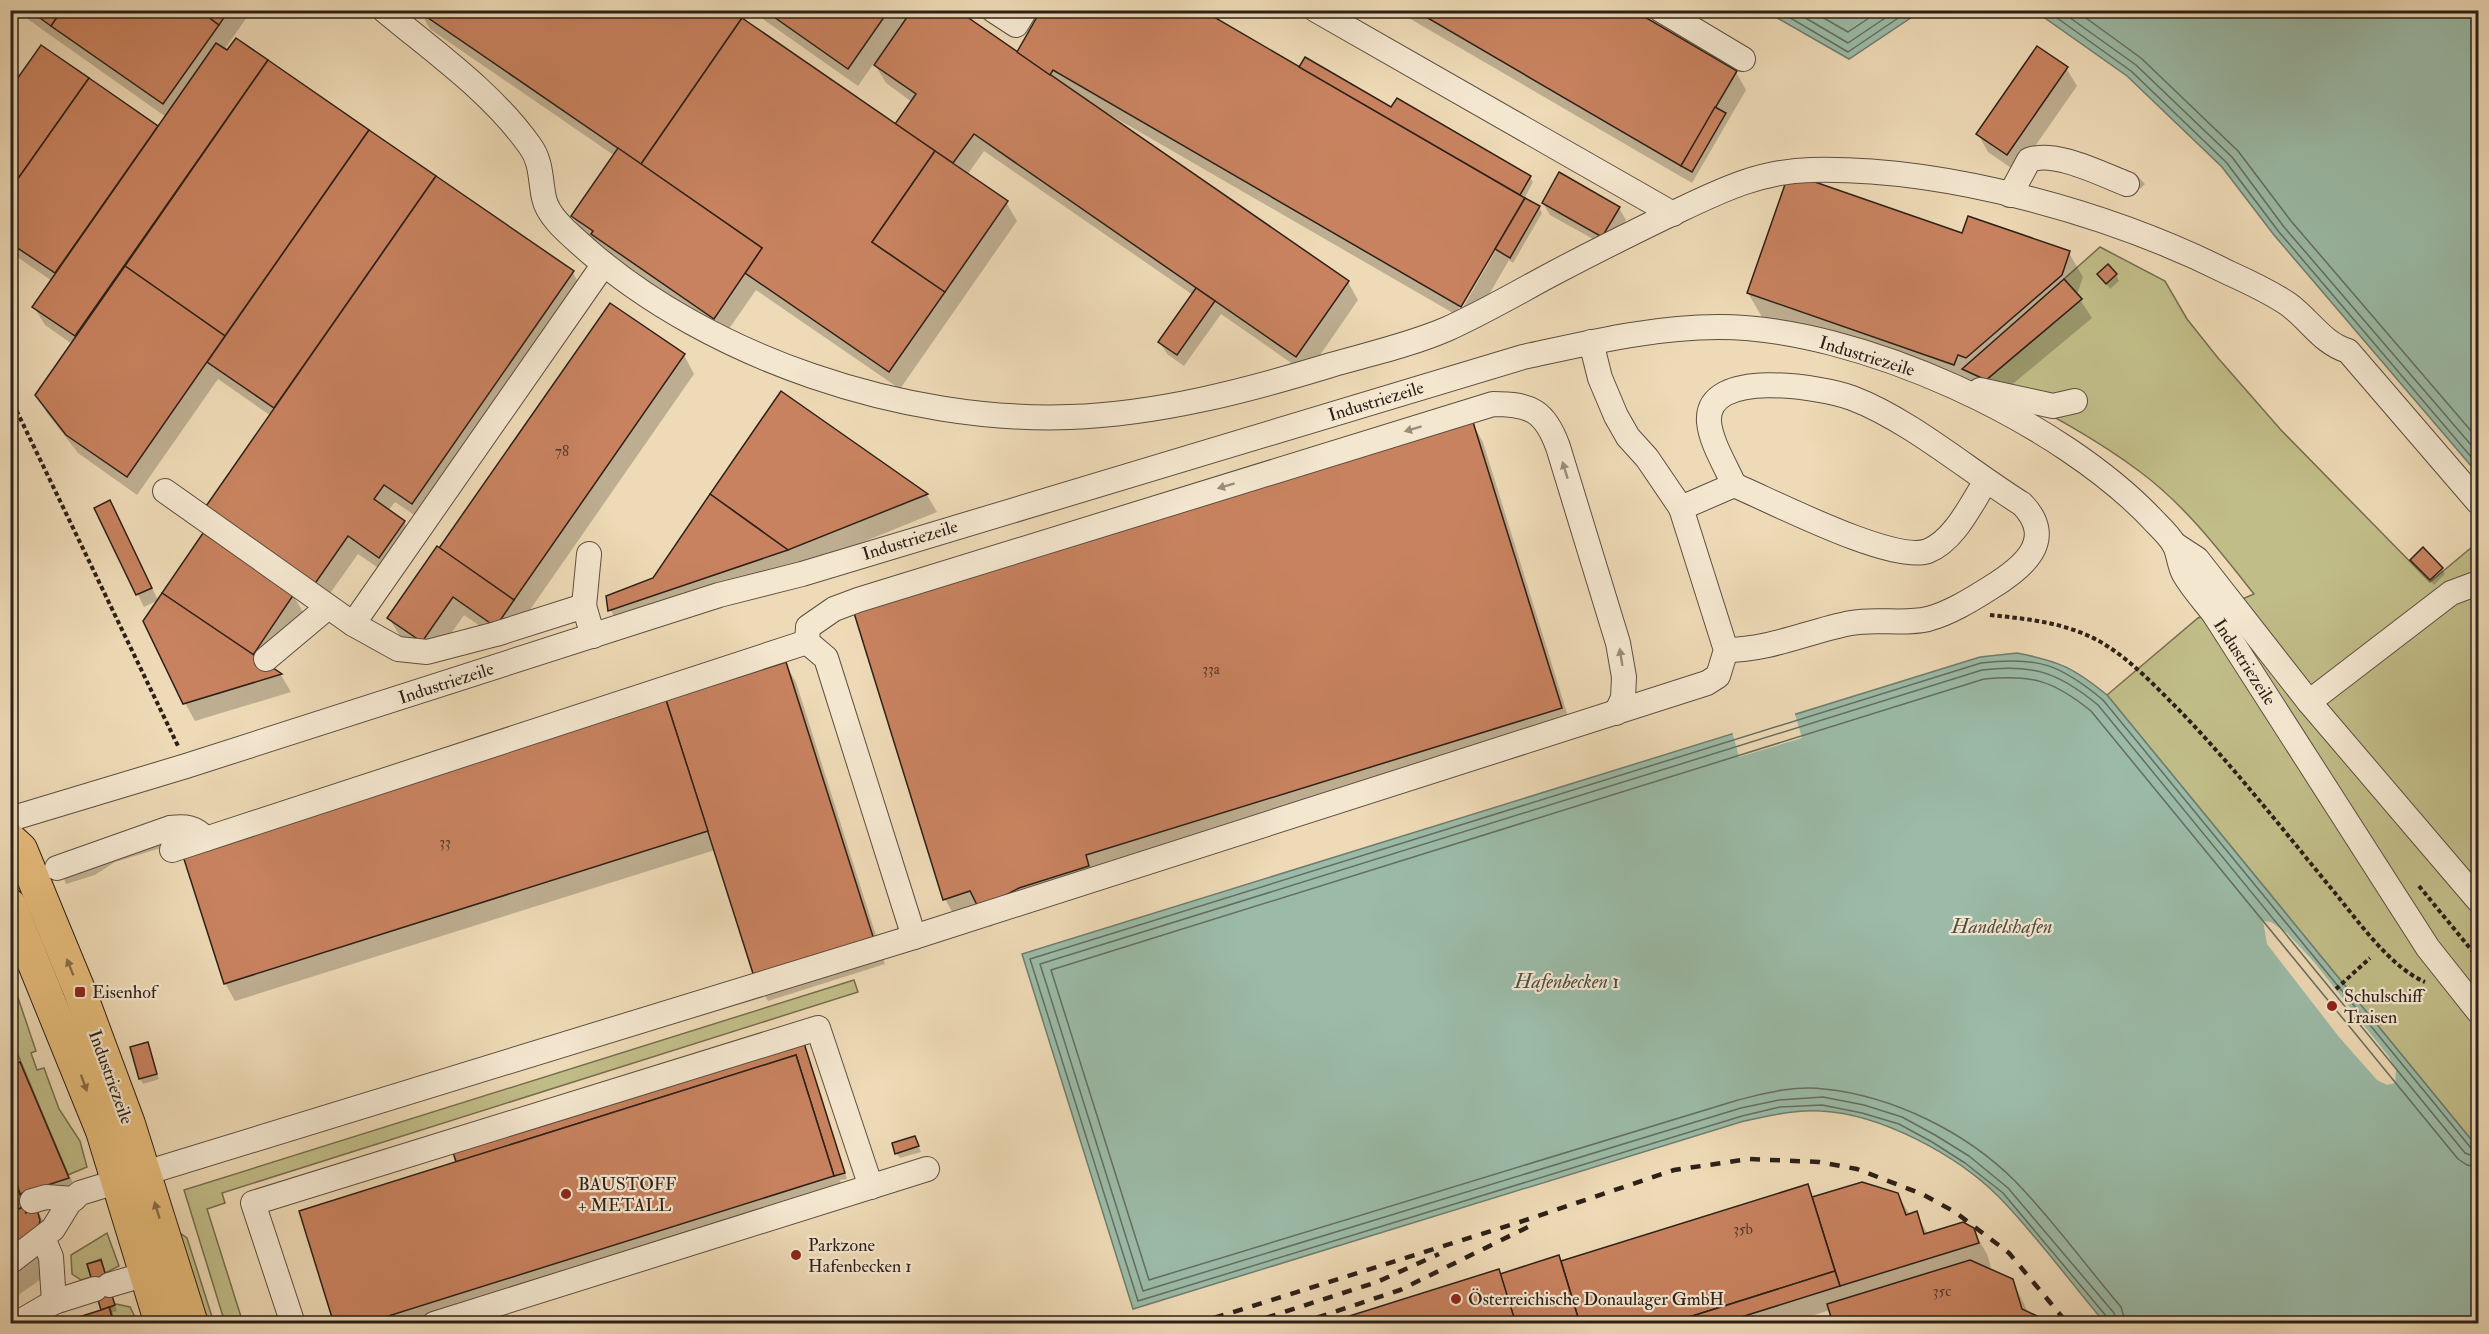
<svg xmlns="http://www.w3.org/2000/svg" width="2489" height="1334" font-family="'IM FELL Double Pica',serif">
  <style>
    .green { fill: #c1bd88; stroke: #776e50; stroke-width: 1.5 }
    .water { fill: #9bbba8; stroke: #6f7d6e; stroke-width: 1.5 }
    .pier { fill: #eedab6 }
    .shadow { fill: #0003; fill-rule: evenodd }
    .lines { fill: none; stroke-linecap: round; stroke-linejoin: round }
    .shore { stroke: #646e60; stroke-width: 1.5 }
    .building { fill: #c8825f; stroke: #2d2018; stroke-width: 1.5 }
    .minor-tunnel { stroke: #c7b596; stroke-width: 24; stroke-dasharray: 24 12; stroke-linecap: butt }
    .minor-casing { stroke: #5d4e40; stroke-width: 26 }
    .major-casing { stroke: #2d2018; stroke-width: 34 }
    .path { stroke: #2d2018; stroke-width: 4; stroke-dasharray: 4.5 3; stroke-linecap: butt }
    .minor { stroke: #f4e7d0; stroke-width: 24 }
    .major { stroke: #e7bd7b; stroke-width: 32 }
    .rail { stroke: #2d2018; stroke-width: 4.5; stroke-dasharray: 10 10; stroke-linecap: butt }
    .oneway { fill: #9a8d7d }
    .oneway2 { fill: #8a6e4a }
    .poi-dot { fill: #8f2418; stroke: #f4e7d0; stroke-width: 2 }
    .labels { text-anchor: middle; stroke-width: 4.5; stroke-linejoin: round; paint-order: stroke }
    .number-label { font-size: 15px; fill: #54382a }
    .street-label { font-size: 18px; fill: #2d2018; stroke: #f4e7d0 }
    .poi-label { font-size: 18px; fill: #2d2018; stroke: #f4e7d0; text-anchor: start }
    .water-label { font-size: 20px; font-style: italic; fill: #4e4e43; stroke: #f4e7d0 }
  </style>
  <rect width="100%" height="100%" fill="#eedab6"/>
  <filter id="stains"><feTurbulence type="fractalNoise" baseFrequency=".00333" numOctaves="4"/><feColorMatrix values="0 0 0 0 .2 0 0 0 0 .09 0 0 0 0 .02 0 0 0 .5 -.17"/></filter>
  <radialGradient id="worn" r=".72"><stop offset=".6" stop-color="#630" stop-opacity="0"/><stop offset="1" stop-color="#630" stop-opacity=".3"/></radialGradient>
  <g class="green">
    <path d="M 2100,247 L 2165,281 L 2187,319 L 2218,358 L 2281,430 L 2430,582 L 2478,542 L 2478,1148 L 2107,695 L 2198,618 L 2254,594 C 2219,550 2184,504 2139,471 C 2092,436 2038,408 1986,380 L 2082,299 L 2064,279 Z"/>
    <polygon points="10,974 36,1051 31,1053 37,1070 44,1068 59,1109 80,1141 87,1167 68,1175 11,1038"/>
    <polygon points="854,980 858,992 222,1193 225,1203 207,1209 243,1323 225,1323 184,1190"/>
    <polygon points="107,1233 119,1266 105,1273 101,1259 87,1264 91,1277 81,1280 72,1274 71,1255"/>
    <polygon points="180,1233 187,1238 214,1323 204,1323"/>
    <polygon points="116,1304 130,1307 138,1323 115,1323 110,1308"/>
  </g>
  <g class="water">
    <polygon points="1765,11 1921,11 1849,59"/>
    <polygon points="2035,11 2478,11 2478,474 2274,235 2222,167 2127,76"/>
    <path d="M 2017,653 C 2059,661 2074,668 2107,695 L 2478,1148 L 2478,1323 L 2105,1323 C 2070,1282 2037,1236 1999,1197 C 1957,1155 1881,1114 1821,1111 C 1795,1109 1769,1116 1744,1121 L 1133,1309 L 1022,954 L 1980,657 Z"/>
  </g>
  <g class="pier">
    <polygon points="1794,711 1802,738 1739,757 1732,731"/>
    <polygon points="2263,921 2271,922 2287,933 2314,962 2389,1057 2396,1070 2395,1083 2387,1085 2377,1080 2339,1037 2267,944"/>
  </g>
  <g class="shadow">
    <polygon points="10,10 252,10 224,50 228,53 237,40 573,273 583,291 423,521 395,502 388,511 404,522 414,540 390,576 358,554 324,602 216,527 271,416 218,379 137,495 78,453 47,413 37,395 72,344 45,325 34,307 52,281 10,252 10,91 41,47 159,128 166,117 19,13 10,25"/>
    <path d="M 739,10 L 751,26 L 895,126 L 912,102 L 886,83 L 874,63 L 858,86 L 750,10 L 905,10 L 909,18 L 1017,54 L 1303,71 L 1391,109 L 1530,177 L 1533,182 L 1524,199 L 1539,207 L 1542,213 L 1513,263 L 1509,260 L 1472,324 L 1107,113 L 1106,115 L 1348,282 L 1358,300 L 1307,374 L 1221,314 L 1184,366 L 1167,354 L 1160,342 L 1193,295 L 984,151 L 967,175 L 1006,202 L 1017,221 L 900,389 L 756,290 L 724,336 L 603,253 L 583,234 L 573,216 L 615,156 L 430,29 L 420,11 ZM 1519,205 L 1521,207 L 1459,314 L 1456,313 Z"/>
    <polygon points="1395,10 1630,10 1736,72 1746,90 1692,183"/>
    <polygon points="2066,68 2077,86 2017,172 1988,152 1978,134"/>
    <polygon points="2134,172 2145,184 2140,189 2130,177"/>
    <polygon points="1543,203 1619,208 1626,220 1609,248 1550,215"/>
    <polygon points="1963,235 2069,253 2083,277 2077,295 2092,318 1997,397 1762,317 1748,293"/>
    <polygon points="2099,274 2116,275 2119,281 2110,289"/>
    <polygon points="684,355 694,374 509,640 502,641 464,615 433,659 400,636 389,618 440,550"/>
    <polygon points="781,393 927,495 937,512 799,568 620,628 606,601 611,594 654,579"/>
    <polygon points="1472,423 1483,442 1571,726 1030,906 990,927 980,909 955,917 945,899"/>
    <polygon points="96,508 116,514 158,600 144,607"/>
    <polygon points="2412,560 2442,569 2445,574 2434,585"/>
    <polygon points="293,595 307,619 273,670 281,675 291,692 195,721 185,703"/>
    <polygon points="785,664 796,682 885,964 768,1001 757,983 715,850 235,1001 225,983"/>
    <polygon points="167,819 170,824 161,848 115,862 95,875 66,884 54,856"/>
    <polygon points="803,1041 847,1179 840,1180 847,1201 454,1324 336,1324"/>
    <polygon points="147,1044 159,1079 143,1084 140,1078"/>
    <polygon points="19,1063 29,1082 79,1197 37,1210 56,1243 54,1270 10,1301 10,1066"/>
    <polygon points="915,1138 921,1152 900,1158 896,1153"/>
    <polygon points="1807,1186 1814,1198 1897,1194 1910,1215 1916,1213 1928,1235 1973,1230 1987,1254 1991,1267 1987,1269 2012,1280 2029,1314 1830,1310 1787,1324 1329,1324 1558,1257 1561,1262"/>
    <polygon points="100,1262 117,1311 111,1313 117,1324 62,1324 104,1310"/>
  </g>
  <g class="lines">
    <g class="shore">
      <polyline points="1777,10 1848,52 1910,10"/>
      <polyline points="1792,10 1848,43 1897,10"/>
      <polyline points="1810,10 1848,32 1881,10"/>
      <polyline points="2046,10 2131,71 2226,162 2279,232 2478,465"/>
      <polyline points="2059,10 2136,65 2232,157 2284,227 2478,453"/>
      <polyline points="2075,10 2141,58 2238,151 2291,221 2478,439"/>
      <path d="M 2109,1324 L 2107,1317 L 2003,1193 L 1965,1163 L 1932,1142 L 1899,1124 L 1862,1113 L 1822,1105 L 1780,1107 L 1742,1116 L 1138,1301 L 1030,959 L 1981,663 C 2037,656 2060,664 2103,700 L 2471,1148 L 2478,1151"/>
      <path d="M 2117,1324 L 2114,1313 L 2008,1188 L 1969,1156 L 1935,1135 L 1902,1117 L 1864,1105 L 1823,1097 L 1779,1100 L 1741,1108 L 1143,1291 L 1040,964 L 1982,670 C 2033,664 2058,672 2098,705 L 2465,1153 L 2478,1158"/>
      <path d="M 2126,1324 L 2121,1307 C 2086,1266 2053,1220 2015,1181 C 1966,1132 1893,1096 1824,1089 C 1796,1085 1766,1093 1738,1100 L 1149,1280 L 1051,970 L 1984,679 C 2032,674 2054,681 2091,711 L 2458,1159 L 2467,1165 L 2478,1167"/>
    </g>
  </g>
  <g class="building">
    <polygon points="29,10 62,10 51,26"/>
    <polygon points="62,10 199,10 219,25 163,104 51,26"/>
    <polygon points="199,10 229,10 219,25"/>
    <polygon points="742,10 745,13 742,18 641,164 418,11"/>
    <polygon points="764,10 889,10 848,69"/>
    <polygon points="912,10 957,10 1349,281 1296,357 974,134 953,163 895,124 916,94 874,65"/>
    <polygon points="1041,10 1202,10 1525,198 1461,307 1053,70 1050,75 1017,52"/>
    <polygon points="1414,10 1633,10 1737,71 1681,166"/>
    <polygon points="742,18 935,151 872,242 945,292 889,372 745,273 762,248 641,164"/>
    <polygon points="236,38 268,60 75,336 32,307 216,43 227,50"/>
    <polygon points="41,45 89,78 10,190 10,89"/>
    <polygon points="2037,46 2068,67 2007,155 1976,134"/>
    <polygon points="1305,57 1391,107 1397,98 1531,176 1520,195 1299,67"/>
    <polygon points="268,60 369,130 225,336 125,266"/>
    <polygon points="89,78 158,126 55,273 10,243 10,190"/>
    <polygon points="1715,107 1726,113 1692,172 1681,166"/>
    <polygon points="369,130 436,176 274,408 207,362"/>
    <polygon points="618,148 762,248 714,319 591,234 593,231 571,216"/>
    <polygon points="935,151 1008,201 945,292 872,242"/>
    <polygon points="1559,172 1620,207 1602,237 1542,203"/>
    <polygon points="1789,173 1962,233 1968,216 2070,251 2062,275 1966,358 1958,355 1954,365 1747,293"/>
    <polygon points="436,176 574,271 412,504 384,485 374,499 405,521 379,558 348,536 314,585 204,509"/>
    <polygon points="1525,198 1540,206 1510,258 1495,249"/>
    <polygon points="2108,264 2117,274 2106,284 2097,274"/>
    <polygon points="125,266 225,336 127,477 66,435 35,395"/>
    <polygon points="2064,279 2082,299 1986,380 1962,369"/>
    <polygon points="1196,288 1215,301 1177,355 1158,342"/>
    <polygon points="610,303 685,354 514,600 439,548"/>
    <polygon points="781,391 928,494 788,550 710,494"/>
    <polygon points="1473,422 1562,708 1086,855 1089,866 1019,888 979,909 970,891 943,900 854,613"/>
    <polygon points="710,494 788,550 608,611 606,596 653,578"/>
    <polygon points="110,500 152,588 136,595 94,508"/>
    <polygon points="203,533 294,594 253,655 162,593"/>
    <polygon points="437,546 514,600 499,622 490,623 453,597 422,642 387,618"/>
    <polygon points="2423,547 2443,568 2430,580 2410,560"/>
    <polygon points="162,593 282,674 183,704 143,621"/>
    <polygon points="786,662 876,946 756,983 666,700"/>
    <polygon points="666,700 708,831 224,984 182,853"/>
    <polygon points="803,1040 845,1173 834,1176 796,1055 456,1162 452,1149"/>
    <polygon points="148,1042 157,1074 139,1079 130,1047"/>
    <polygon points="796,1055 834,1176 363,1324 334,1324 299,1211"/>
    <polygon points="20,1062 69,1178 20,1194 10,1164 10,1065"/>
    <polygon points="915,1136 919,1146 895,1154 892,1143"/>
    <polygon points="10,1164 24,1207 10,1212"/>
    <polygon points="1862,1182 1898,1193 1906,1215 1917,1211 1924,1234 1963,1222 1974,1228 1979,1243 1840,1286 1812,1197"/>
    <polygon points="1808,1184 1835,1271 1667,1324 1580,1324 1561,1261"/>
    <polygon points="36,1206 40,1220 39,1226 10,1252 10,1212 24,1207 26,1213"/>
    <polygon points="1559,1255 1580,1324 1516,1324 1500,1274"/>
    <polygon points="101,1260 115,1305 101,1310 87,1264"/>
    <polygon points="1970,1260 2013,1279 2022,1309 2054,1324 1833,1324 1827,1304"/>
    <polygon points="1499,1269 1516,1324 1324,1324"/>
    <polygon points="1835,1271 1840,1286 1719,1324 1667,1324"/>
    <polygon points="109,1307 114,1324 57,1324 101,1310"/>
  </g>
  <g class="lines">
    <polyline class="minor-tunnel" points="10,885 48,871"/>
    <defs>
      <g id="minor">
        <path d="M 384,10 C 434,52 492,92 530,146 C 542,162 540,180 544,198 C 548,218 572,236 586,249 C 710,358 905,423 1070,417 C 1158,414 1246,391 1331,365 C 1369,354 1410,345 1447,329 C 1485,312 1520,291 1556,272 C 1592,253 1628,235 1665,217 C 1714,194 1756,171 1811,170 C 1945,167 2110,213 2229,273 C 2249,282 2270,292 2288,304 C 2310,320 2322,343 2348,351 L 2478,502"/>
        <polyline points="993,10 1016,25 1025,10"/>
        <polyline points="1316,10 1673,214"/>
        <polyline points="1661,10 1743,59"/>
        <path d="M 2010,195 L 2029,160 C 2055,150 2101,174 2127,184"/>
        <polyline points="1980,390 2053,406 2075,401"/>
        <path d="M 1734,485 C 1772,501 1893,564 1928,551 C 1955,540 1971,504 1986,481"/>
        <polyline points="165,491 353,624"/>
        <path d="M 1681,508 L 1734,485 C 1726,466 1711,443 1709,422 C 1705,367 1822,387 1852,398 C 1910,420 1969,471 2022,504 C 2058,541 2021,569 1990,588 C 1971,600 1950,613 1928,619 C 1903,625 1876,618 1851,623 C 1809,631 1770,650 1726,650"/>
        <polyline points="2174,544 2197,559 2309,702 2478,900"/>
        <polyline points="584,606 589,554"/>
        <polyline points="593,636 584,606 496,634 427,652 398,649 353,624 604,264"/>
        <path d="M 807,642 L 808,627 L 834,609 L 858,600 L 1493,404 C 1531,404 1545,411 1558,447 L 1618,643 L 1624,677 L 1623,698 L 1616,713"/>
        <polyline points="807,642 826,658 914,937"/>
        <polyline points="266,659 328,607"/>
        <polyline points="2309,702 2451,593 2478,583"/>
        <path d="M 10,819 L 186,766 L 719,595 L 802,574 L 1523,357 C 1588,343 1652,327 1719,327 C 1858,327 2062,421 2156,523 C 2162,529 2170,537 2174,544 C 2179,553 2179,565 2184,574 C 2192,588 2204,601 2214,614 L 2428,948 L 2478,1011"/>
        <polyline points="172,850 807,642"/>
        <path d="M 57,868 L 170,828 C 186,826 195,827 206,839"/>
        <polyline points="32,1201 46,1197 74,1199"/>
        <polyline points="43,1238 51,1257 54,1302"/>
        <polyline points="10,1262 53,1229 69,1203 80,1193 914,937 1707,683 1718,676 1726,650 1681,508 1647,458 1628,437 1616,416 1600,378 1591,342"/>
        <polyline points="109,1285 163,1269"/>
        <polyline points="16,1324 54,1302 95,1289"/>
        <polyline points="293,1324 253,1203 818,1028 871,1187"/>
        <polyline points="434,1324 927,1169"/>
      </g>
      <g id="major">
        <polyline points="10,839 21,849 80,992 129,1124 192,1324"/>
        <polyline points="10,905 102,1131 161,1324"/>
      </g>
    </defs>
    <use href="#minor" class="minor-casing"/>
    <use href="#major" class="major-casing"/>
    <g class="path">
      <polyline points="10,397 178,746"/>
      <path d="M 1990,615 C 2029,619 2070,623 2104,644 C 2132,661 2156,687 2179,710 C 2235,768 2284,831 2335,893 C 2359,922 2390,967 2425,982"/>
      <polyline points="2419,886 2478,958"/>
      <polyline points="2336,989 2370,958"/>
    </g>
    <use href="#minor" class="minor"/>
    <use href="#major" class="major"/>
    <g class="rail">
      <polyline points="1195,1324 1520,1222 1674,1170 1749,1159 1819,1162 1857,1169 1922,1194 1955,1212 2009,1253 2068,1324"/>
      <polyline points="1247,1324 1377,1282 1439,1254"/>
      <polyline points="1298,1324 1400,1290 1532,1225"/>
    </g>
  </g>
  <defs><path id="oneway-solid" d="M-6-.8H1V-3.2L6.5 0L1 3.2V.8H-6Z" transform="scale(1.5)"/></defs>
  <g class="oneway">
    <use href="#oneway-solid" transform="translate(1413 429) rotate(163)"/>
    <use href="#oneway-solid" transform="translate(1565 470) rotate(-107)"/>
    <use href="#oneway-solid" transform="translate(1226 486) rotate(163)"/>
    <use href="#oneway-solid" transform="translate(1621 657) rotate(-99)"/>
  </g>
  <g class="oneway2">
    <use href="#oneway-solid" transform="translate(70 967) rotate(-112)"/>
    <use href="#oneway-solid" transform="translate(84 1083) rotate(70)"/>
    <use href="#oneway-solid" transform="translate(157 1210) rotate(-107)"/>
  </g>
  <g class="poi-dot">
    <rect x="74" y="986" width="12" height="12" rx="3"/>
    <circle cx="2332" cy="1006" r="6"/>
    <circle cx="566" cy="1194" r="6"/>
    <circle cx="796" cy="1255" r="6"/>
    <circle cx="1456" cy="1299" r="6"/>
  </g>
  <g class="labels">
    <g class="number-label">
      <text x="562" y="456">78</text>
      <text x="1211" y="674">33a</text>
      <text x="445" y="847">33</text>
      <text x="1743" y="1234">35b</text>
      <text x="1942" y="1296">35c</text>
    </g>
    <g class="street-label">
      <text transform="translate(1867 356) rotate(17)" y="6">Industriezeile</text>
      <text transform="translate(1376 401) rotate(-17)" y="6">Industriezeile</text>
      <text transform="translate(910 540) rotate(-17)" y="6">Industriezeile</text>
      <text transform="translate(2245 662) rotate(57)" y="6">Industriezeile</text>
      <text transform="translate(446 683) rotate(-18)" y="6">Industriezeile</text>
      <text transform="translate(111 1077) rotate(70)" y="6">Industriezeile</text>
    </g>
    <g class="poi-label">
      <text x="92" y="998">Eisenhof</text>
      <text x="2344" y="1002">Schulschiff<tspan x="2344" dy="21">Traisen</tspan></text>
      <text x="578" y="1190">BAUSTOFF<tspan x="578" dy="21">+ METALL</tspan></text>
      <text x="808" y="1251">Parkzone<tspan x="808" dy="21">Hafenbecken 1</tspan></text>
      <text x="1468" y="1305">Österreichische Donaulager GmbH</text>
    </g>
    <g class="water-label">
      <text x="2002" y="933">Handelshafen</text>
      <text x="1567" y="988">Hafenbecken 1</text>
    </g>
  </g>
  <rect width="2489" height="1334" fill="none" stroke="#eedab6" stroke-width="36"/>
  <rect x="12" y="12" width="2465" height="1310" fill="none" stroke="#2d2018" stroke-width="3"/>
  <rect x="18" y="18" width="2453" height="1298" fill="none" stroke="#2d2018" stroke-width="1.5"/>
  <rect width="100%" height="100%" filter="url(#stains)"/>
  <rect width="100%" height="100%" fill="url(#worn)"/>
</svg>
